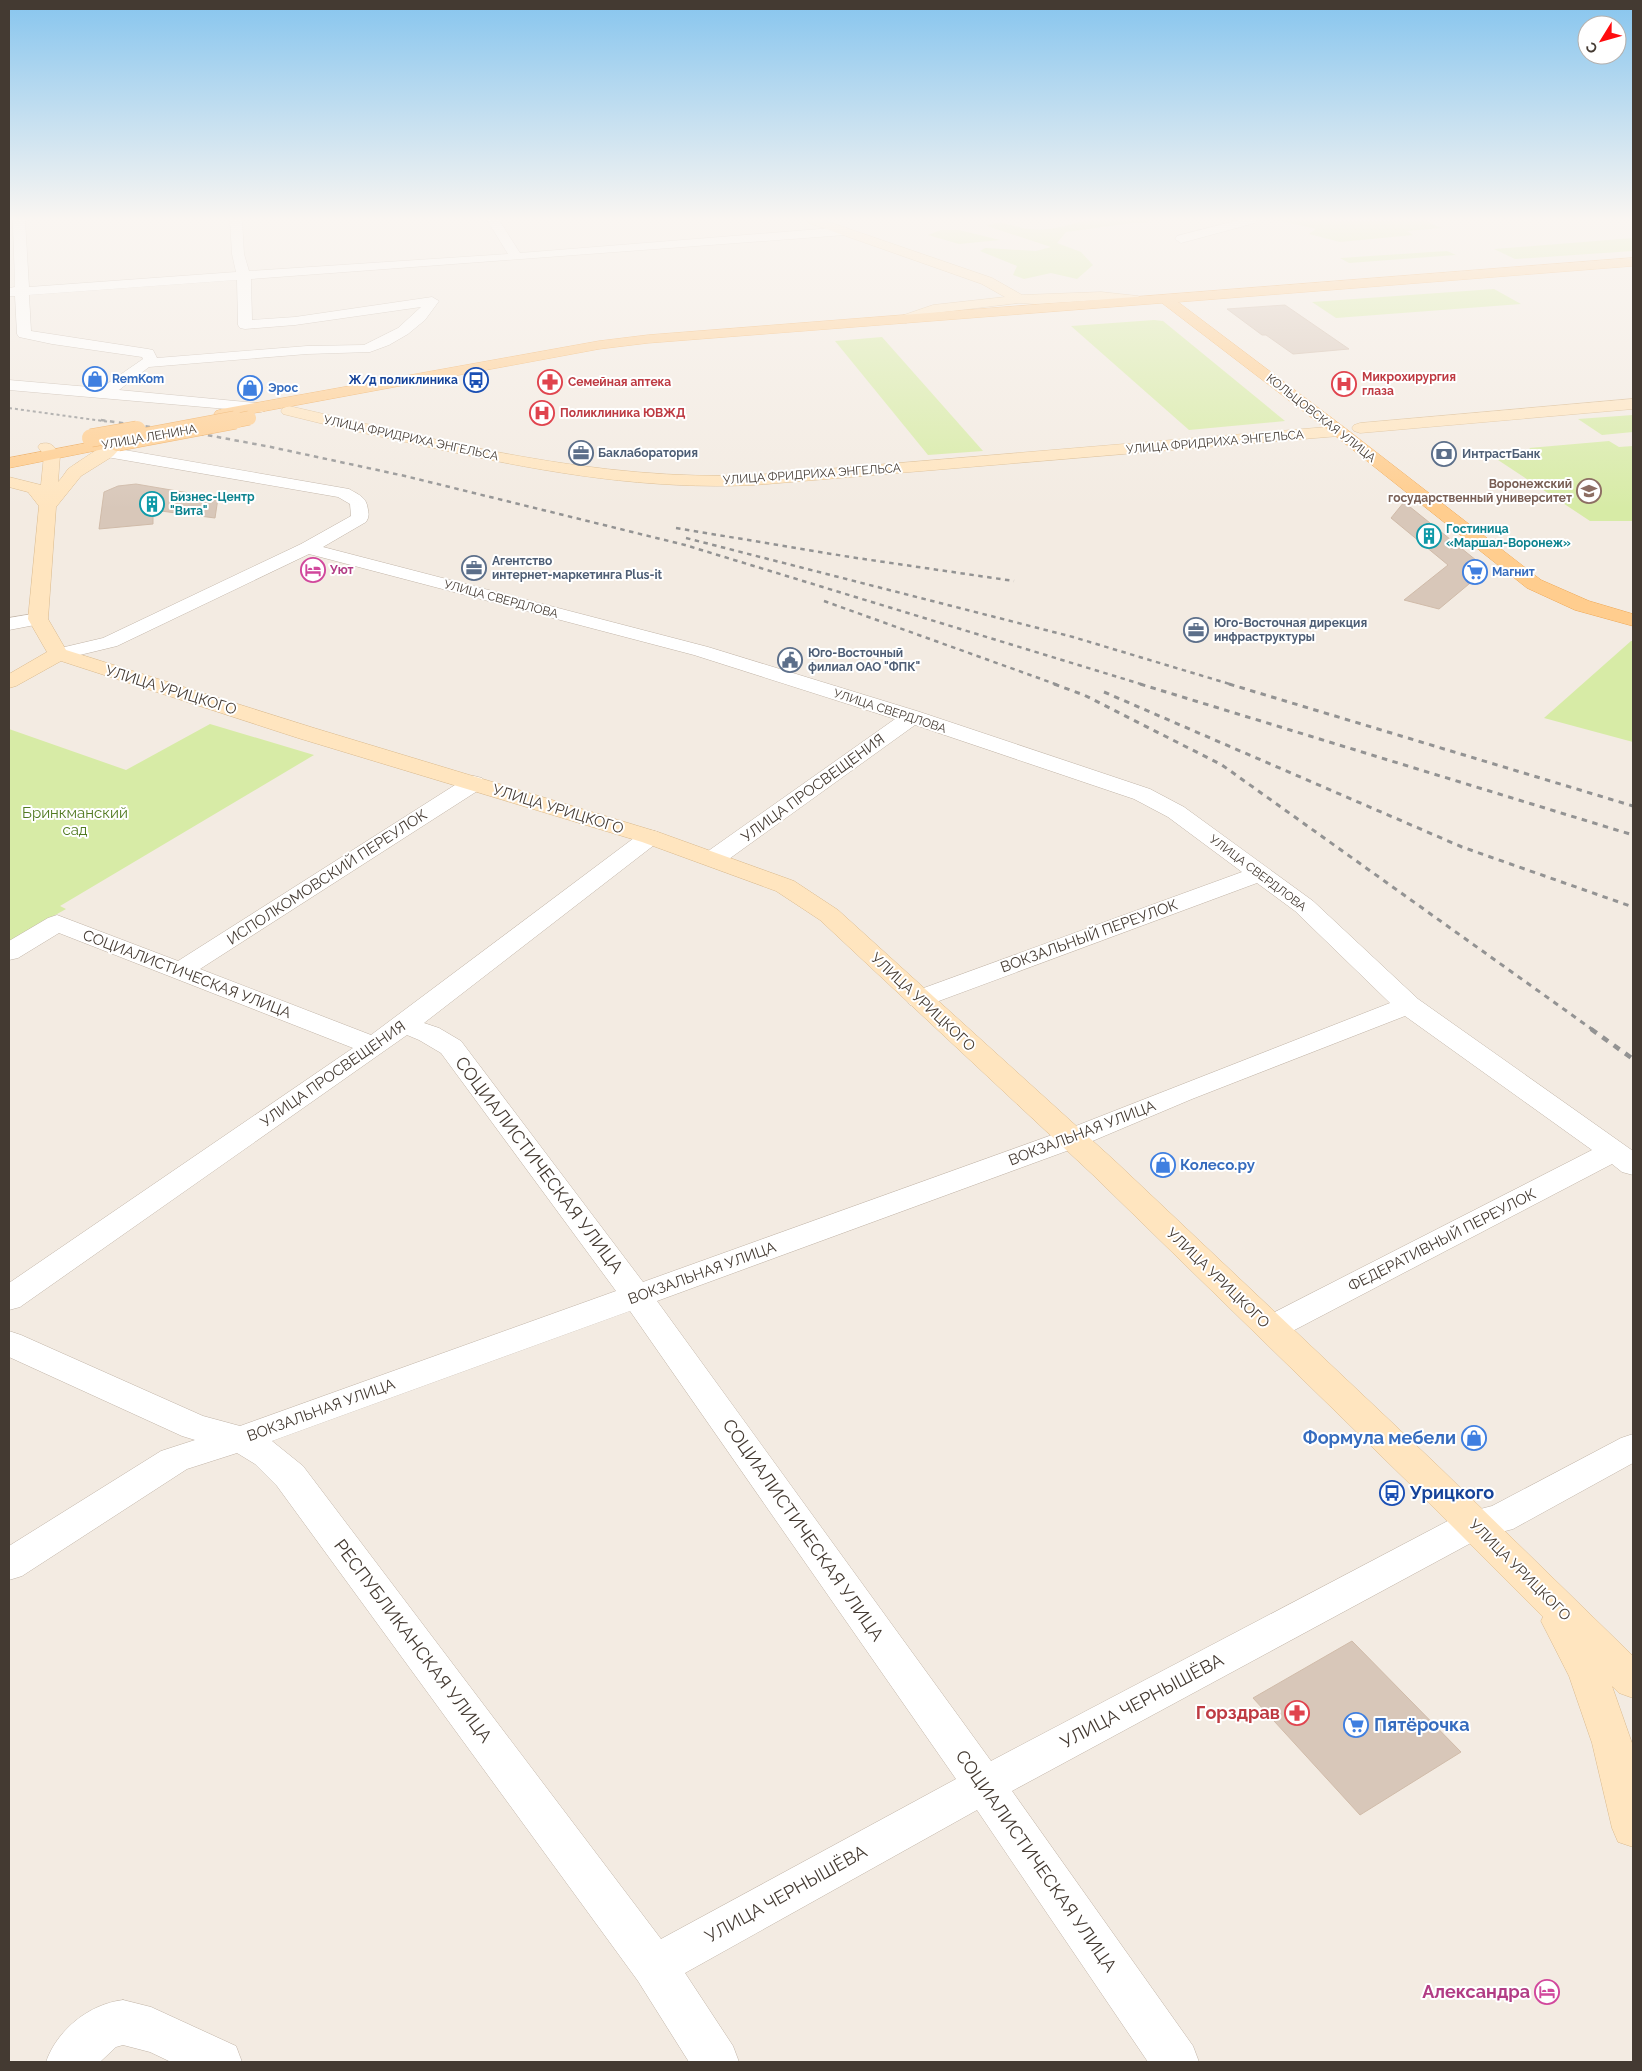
<svg xmlns="http://www.w3.org/2000/svg" width="1642" height="2071" font-family="Raleway,sans-serif">
  <style>
    .green { fill: #d7eba6 }
    .building { fill: #d8c7b9; stroke: #d0bba9 }
    .lines { fill: none; stroke-linecap: round; stroke-linejoin: round }
    .street-casing { stroke: #c1b4a7; stroke-width: 1 }
    .secondary-casing { stroke: #daba8e; stroke-width: 1 }
    .primary-casing { stroke: #eea754; stroke-width: 1 }
    .street { fill: #fff; fill-rule: evenodd }
    .secondary { fill: #ffe5bf; fill-rule: evenodd }
    .primary { fill: #ffcd8e; fill-rule: evenodd }
    .rail-far3 { stroke: #939393; stroke-width: 2; stroke-dasharray: 3 3; stroke-linecap: butt }
    .rail-far2 { stroke: #939393; stroke-width: 2.5; stroke-dasharray: 4.5 4.5; stroke-linecap: butt }
    .rail-far1 { stroke: #939393; stroke-width: 3; stroke-dasharray: 5.5 5.5; stroke-linecap: butt }
    .rail { stroke: #939393; stroke-width: 4.5; stroke-dasharray: 7 7; stroke-linecap: butt }
    .primary-bridge-far1-casing { stroke: #eea754; stroke-width: 15; stroke-linecap: butt }
    .primary-bridge-casing { stroke: #eea754; stroke-width: 19; stroke-linecap: butt }
    .primary-bridge-far1 { stroke: #ffcd8e; stroke-width: 14 }
    .primary-bridge { stroke: #ffcd8e; stroke-width: 18 }
    .labels { text-anchor: middle; stroke-width: 4; stroke-linejoin: round; paint-order: stroke }
    .far-health-label { font-size: 12px; font-weight: bold; fill: #be3a42; stroke: #fff; text-anchor: start }
    .far-shop-label { font-size: 12px; font-weight: bold; fill: #366cbe; stroke: #fff; text-anchor: start }
    .far-transit-label { font-size: 12px; font-weight: bold; fill: #164399; stroke: #fff; text-anchor: end }
    .far-street-label { font-size: 12px; fill: #443a32; stroke: #fff }
    .far-service-label { font-size: 12px; font-weight: bold; fill: #4e5e75; stroke: #fff; text-anchor: start }
    .far-education-label { font-size: 12px; font-weight: bold; fill: #785e54; stroke: #fff; text-anchor: end }
    .far-culture-label { font-size: 12px; font-weight: bold; fill: #0d838f; stroke: #fff; text-anchor: start }
    .far-hotel-label { font-size: 12px; font-weight: bold; fill: #b23c85; stroke: #fff; text-anchor: start }
    .street-label { font-size: 15px; fill: #443a32; stroke: #fff }
    .park-label { font-size: 15px; fill: #517a21; stroke: #fff }
    .shop-label { font-size: 15px; font-weight: bold; fill: #366cbe; stroke: #fff; text-anchor: start }
    .near-street-label { font-size: 18px; fill: #443a32; stroke: #fff }
    .near-shop-label { font-size: 18px; font-weight: bold; fill: #366cbe; stroke: #fff; text-anchor: end }
    .near-transit-label { font-size: 18px; font-weight: bold; fill: #164399; stroke: #fff; text-anchor: start }
    .near-health-label { font-size: 18px; font-weight: bold; fill: #be3a42; stroke: #fff; text-anchor: end }
    .near-hotel-label { font-size: 18px; font-weight: bold; fill: #b23c85; stroke: #fff; text-anchor: end }
  </style>
  <rect width="100%" height="100%" fill="#f3ebe2"/>
  <g class="green">
    <path d="M 1086,220 L 1148,220 L 1148,223 L 1132,223 L 1066,232 L 1057,243 L 1081,252 L 1093,265 L 1077,279 L 1051,273 L 1024,279 L 1013,275 L 1017,266 L 980,251 L 985,248 L 1036,251 L 1051,247 L 987,226 C 999,218 1016,228 1029,229 C 1048,232 1068,225 1086,220 Z"/>
    <polygon points="1278,220 1369,221 1424,220 1441,228 1407,231 1413,235 1340,242 1309,234 1316,229"/>
    <polygon points="941,230 959,230 1000,240 959,244 928,235"/>
    <polygon points="1633,238 1633,251 1515,259 1494,249"/>
    <polygon points="1447,251 1456,255 1349,263 1340,258"/>
    <polygon points="1494,289 1521,304 1336,318 1312,302"/>
    <polygon points="1154,320 1163,321 1285,421 1189,430 1071,326"/>
    <polygon points="882,337 983,451 928,455 835,341"/>
    <polygon points="1633,415 1633,432 1602,435 1578,419"/>
    <polygon points="1609,441 1619,447 1633,446 1633,521 1590,521 1495,458 1537,454 1529,448"/>
    <polygon points="1631,641 1633,641 1633,742 1544,718"/>
    <polygon points="210,724 314,755 60,906 66,909 9,941 9,729 126,770"/>
  </g>
  <g class="building">
    <polygon points="1285,305 1349,349 1293,354 1266,335 1262,335 1227,309"/>
    <polygon points="136,484 218,498 215,518 153,510 153,524 99,529 104,492 118,486"/>
    <polygon points="1404,502 1487,569 1439,609 1404,600 1448,565 1391,518"/>
    <polygon points="1352,1641 1461,1752 1360,1815 1253,1698"/>
  </g>
  <g class="lines">
    <defs>
      <g id="street">
        <path d="M 13,220 L 25,220 L 29,287 L 236,272 L 232,254 L 230,220 L 242,220 L 244,254 L 249,271 L 508,254 L 487,220 L 499,220 L 520,253 L 845,227 L 851,231 L 845,235 L 251,279 L 252,320 L 295,317 L 432,297 L 439,301 L 425,320 L 408,334 L 389,345 L 370,352 L 307,354 L 149,367 L 119,390 L 267,404 L 269,407 L 267,410 L 261,412 L 9,390 L 9,380 L 101,388 L 143,359 L 142,357 L 52,344 L 19,337 L 17,334 L 15,296 L 9,296 L 9,288 L 15,287 ZM 237,280 L 238,325 L 240,328 L 245,329 L 295,325 L 421,307 L 398,328 L 364,345 L 307,346 L 157,358 L 153,350 L 148,349 L 31,331 L 29,295 Z"/>
        <polygon points="1239,220 1257,220 1255,223 1181,243 1175,239 1177,236"/>
        <path d="M 107,447 L 349,489 C 359,495 367,497 368,510 C 369,515 369,517 366,522 L 323,547 L 708,647 L 920,712 L 1150,789 L 1184,807 L 1313,901 L 1418,999 L 1633,1151 L 1633,1175 L 1622,1172 L 1612,1164 L 1283,1336 L 1271,1340 L 1259,1336 L 1255,1328 L 1259,1320 L 1592,1150 L 1405,1016 L 1192,1099 L 1083,1145 L 657,1301 L 991,1761 L 1461,1514 L 1492,1506 L 1621,1438 L 1633,1434 L 1633,1463 L 1513,1529 L 1482,1537 L 1012,1791 L 1193,2046 L 1199,2062 L 1148,2062 L 977,1810 L 685,1973 L 733,2046 L 739,2062 L 689,2062 L 638,1981 L 277,1486 L 255,1464 L 237,1453 L 187,1469 L 22,1576 L 9,1580 L 9,1546 L 161,1451 L 195,1440 L 182,1436 L 9,1357 L 9,1331 L 21,1335 L 203,1416 L 240,1426 L 616,1291 L 441,1053 L 419,1040 L 407,1035 L 20,1307 L 9,1310 L 9,1283 L 353,1048 L 59,933 L 18,958 L 9,960 L 9,941 L 48,918 L 57,915 L 178,961 L 466,778 L 474,776 L 482,778 L 485,783 L 482,788 L 200,969 L 371,1035 L 642,832 L 650,830 L 658,832 L 662,837 L 658,842 L 424,1023 L 439,1028 L 461,1041 L 643,1282 L 1063,1131 L 1390,1003 L 1295,911 L 1257,883 L 928,1005 L 919,1007 L 910,1005 L 906,999 L 910,993 L 1242,872 L 1168,817 L 1134,799 L 915,725 L 722,864 L 713,866 L 704,864 L 701,859 L 704,854 L 895,719 L 694,655 L 309,554 L 117,646 L 59,660 L 52,658 L 49,654 L 52,650 L 103,638 L 301,544 L 351,516 L 350,504 L 338,497 L 101,456 L 99,452 L 101,448 ZM 630,1311 L 956,1779 L 661,1939 L 303,1466 L 272,1441 Z"/>
        <polygon points="38,613 45,615 48,619 45,623 9,630 9,618"/>
        <path d="M 123,2000 L 151,2007 L 236,2046 L 242,2062 L 171,2062 L 150,2052 L 123,2045 L 116,2047 L 100,2062 L 46,2062 C 57,2030 89,2004 123,2000 Z"/>
      </g>
      <g id="secondary">
        <polygon points="807,220 823,220 992,278 1022,295 1101,292 1138,296 1145,300 1138,304 1101,300 1035,304 1019,303 935,313 906,323 901,322 899,319 901,316 933,305 1005,297 982,284 809,223"/>
        <polygon points="1633,399 1633,409 1360,433 1354,431 1352,428 1354,425 1360,423"/>
        <path d="M 289,406 C 442,441 597,482 755,475 L 1339,426 L 1345,428 L 1347,431 L 1345,434 L 1339,436 L 755,485 C 648,490 550,473 447,451 C 392,439 337,428 283,414 L 281,411 L 283,408 Z"/>
        <path d="M 118,437 L 124,439 L 126,442 L 113,456 L 81,476 L 56,507 L 48,619 L 66,650 L 314,728 L 658,832 L 794,881 L 838,910 L 1115,1161 L 1436,1464 L 1633,1656 L 1633,1698 L 1619,1693 L 1612,1686 L 1633,1746 L 1633,1847 L 1618,1842 L 1612,1828 L 1592,1743 L 1569,1676 L 1541,1621 L 1543,1617 L 1410,1484 L 1093,1175 L 820,920 L 776,891 L 642,842 L 298,738 L 61,661 L 16,686 L 9,688 L 9,674 L 47,652 L 28,619 L 39,506 L 28,492 L 9,487 L 9,477 L 41,485 L 44,455 L 38,447 L 40,444 C 51,441 54,446 60,455 L 58,482 C 62,478 65,473 68,469 C 72,466 114,438 118,437 Z"/>
      </g>
      <g id="primary">
        <polygon points="1633,258 1633,266 1178,302 1345,428 1541,580 1589,601 1633,614 1633,626 1575,610 1527,588 1333,434 1162,303 648,343 599,349 222,419 216,417 214,414 216,411 222,409 599,341 648,335"/>
        <polygon points="118,437 124,439 126,442 124,445 9,468 9,458"/>
      </g>
    </defs>
    <use href="#street" class="street-casing"/>
    <use href="#secondary" class="secondary-casing"/>
    <use href="#primary" class="primary-casing"/>
    <use href="#street" class="street"/>
    <use href="#secondary" class="secondary"/>
    <use href="#primary" class="primary"/>
    <polyline class="rail-far3" points="9,408 110,422"/>
    <g class="rail-far2">
      <polyline points="101,420 207,435 271,447 405,476 685,545 1144,685"/>
      <polyline points="676,528 850,557 1014,581"/>
      <polyline points="686,538 1073,637 1233,685"/>
      <polyline points="824,601 1058,685"/>
    </g>
    <g class="rail-far1">
      <polyline points="1054,684 1084,695 1222,765 1593,1030"/>
      <polyline points="1140,684 1633,835"/>
      <polyline points="1229,684 1633,806"/>
      <polyline points="1104,692 1462,847 1633,907"/>
    </g>
    <polyline class="rail" points="1591,1029 1633,1059"/>
    <defs>
      <polyline id="primary-bridge-far1" points="229,422 249,418"/>
      <g id="primary-bridge">
        <polyline points="91,438 137,430"/>
        <polyline points="118,442 235,420"/>
      </g>
    </defs>
    <use href="#primary-bridge-far1" class="primary-bridge-far1-casing"/>
    <use href="#primary-bridge" class="primary-bridge-casing"/>
    <use href="#primary-bridge-far1" class="primary-bridge-far1"/>
    <use href="#primary-bridge" class="primary-bridge"/>
  </g>
  <linearGradient id="sky" x2="0" y2="1"><stop stop-color="#87c5ee"/><stop offset="0.43" stop-color="#faf6f2"/><stop offset="1" stop-color="#faf6f2" stop-opacity="0"/></linearGradient>
  <rect width="1642" height="509" fill="url(#sky)"/>
  <defs>
    <symbol id="shop-ring" viewBox="-11 -11 22 22"><circle r="9.5" fill="#fff" stroke="#3f7fe0" stroke-width="1.5"/><path d="M-5-2.5h2.3a2.7 3.5 0 0 1 5.4 0H5L5.5 6h-11ZM-1.5-2.5h3a1.5 2.3 0 0 0-3 0Z" fill="#3f7fe0"/></symbol>
    <symbol id="bus-ring" viewBox="-11 -11 22 22"><circle r="9.5" fill="#fff" stroke="#1a4fb4" stroke-width="1.5"/><path d="M-5-6H5V4H4V6H2V4H-2V6H-4V4H-5ZM-3.5-4V0h7V-4ZM-3.5 1.2v1.5H-2V1.2ZM2 1.2v1.5H3.5V1.2Z" fill="#1a4fb4"/></symbol>
    <symbol id="pharmacy-ring" viewBox="-11 -11 22 22"><circle r="9.5" fill="#fff" stroke="#e0444e" stroke-width="1.5"/><path d="M-2-6h4v4h4v4h-4v4h-4v-4h-4v-4h4Z" fill="#e0444e"/></symbol>
    <symbol id="hospital-ring" viewBox="-11 -11 22 22"><circle r="9.5" fill="#fff" stroke="#e0444e" stroke-width="1.5"/><path d="M-5-5h3v3.5h4V-5h3V5h-3V1.5h-4V5h-3Z" fill="#e0444e"/></symbol>
    <symbol id="office-ring" viewBox="-11 -11 22 22"><circle r="9.5" fill="#fff" stroke="#5c6f8a" stroke-width="1.5"/><path d="M-6-3h4V-5.5h4V-3h4V5H-6ZM-1-4.5V-3h2v-1.5ZM-6 0V1H6V0Z" fill="#5c6f8a"/></symbol>
    <symbol id="bank-ring" viewBox="-11 -11 22 22"><circle r="9.5" fill="#fff" stroke="#5c6f8a" stroke-width="1.5"/><path d="M-6-4H6V4H-6ZM0-2.3a2.3 2.3 0 1 0 0 4.6a2.3 2.3 0 1 0 0-4.6Z" fill="#5c6f8a"/></symbol>
    <symbol id="university-ring" viewBox="-11 -11 22 22"><circle r="9.5" fill="#fff" stroke="#8d6e63" stroke-width="1.5"/><path d="M0-5L7-2L0 1L-7-2ZM-4 1L0 2.5L4 1V4Q0 6-4 4Z" fill="#8d6e63"/></symbol>
    <symbol id="building-ring" viewBox="-11 -11 22 22"><circle r="9.5" fill="#fff" stroke="#0f9aa8" stroke-width="1.5"/><path d="M-4-6H4V6H1V3H-1V6H-4ZM-2.5-4.3h1.7v1.8h-1.7ZM.8-4.3h1.7v1.8H.8ZM-2.5-1h1.7V.8h-1.7ZM.8-1h1.7V.8H.8Z" fill="#0f9aa8"/></symbol>
    <symbol id="hotel-ring" viewBox="-11 -11 22 22"><circle r="9.5" fill="#fff" stroke="#d1479c" stroke-width="1.5"/><path d="M-6-4.5h1.5V1H6V5H4.5V3h-9V5H-6ZM-4 0a1.8 1.8 0 1 1 3.6 0ZM.5 0V-2.5h3Q6-2.5 6 0Z" fill="#d1479c"/></symbol>
    <symbol id="supermarket-ring" viewBox="-11 -11 22 22"><circle r="9.5" fill="#fff" stroke="#3f7fe0" stroke-width="1.5"/><path d="M-6-5.5h2.5l.6 2H6L4.5 2H-2.5L-4.4-4H-6ZM-1.5 3.2a1.3 1.3 0 1 0 .1 0ZM3 3.2a1.3 1.3 0 1 0 .1 0Z" fill="#3f7fe0"/></symbol>
    <symbol id="civic-ring" viewBox="-11 -11 22 22"><circle r="9.5" fill="#fff" stroke="#5c6f8a" stroke-width="1.5"/><path d="M-.6-6.5H3V-4.5H.6V-3L4-1V1h2V6H-6V1h2V-1L-.6-3ZM-1.2 2.5V6h2.4V2.5Z" fill="#5c6f8a"/></symbol>
  </defs>
  <g fill-rule="evenodd">
    <use href="#shop-ring" x="81" y="365" width="28" height="28"/>
    <use href="#bus-ring" x="462" y="366" width="28" height="28"/>
    <use href="#pharmacy-ring" x="536" y="368" width="28" height="28"/>
    <use href="#hospital-ring" x="1330" y="370" width="28" height="28"/>
    <use href="#shop-ring" x="236" y="374" width="28" height="28"/>
    <use href="#hospital-ring" x="528" y="399" width="28" height="28"/>
    <use href="#office-ring" x="567" y="439" width="28" height="28"/>
    <use href="#bank-ring" x="1430" y="440" width="28" height="28"/>
    <use href="#university-ring" x="1575" y="477" width="28" height="28"/>
    <use href="#building-ring" x="138" y="490" width="28" height="28"/>
    <use href="#building-ring" x="1415" y="522" width="28" height="28"/>
    <use href="#office-ring" x="460" y="554" width="28" height="28"/>
    <use href="#hotel-ring" x="299" y="556" width="28" height="28"/>
    <use href="#supermarket-ring" x="1461" y="558" width="28" height="28"/>
    <use href="#office-ring" x="1182" y="616" width="28" height="28"/>
    <use href="#civic-ring" x="776" y="646" width="28" height="28"/>
    <use href="#shop-ring" x="1149" y="1151" width="28" height="28"/>
    <use href="#shop-ring" x="1460" y="1424" width="28" height="28"/>
    <use href="#bus-ring" x="1378" y="1479" width="28" height="28"/>
    <use href="#pharmacy-ring" x="1283" y="1699" width="28" height="28"/>
    <use href="#supermarket-ring" x="1342" y="1711" width="28" height="28"/>
    <use href="#hotel-ring" x="1533" y="1978" width="28" height="28"/>
  </g>
  <g class="labels">
    <g class="far-health-label">
      <text x="1362" y="381">Микрохирургия<tspan x="1362" dy="14">глаза</tspan></text>
      <text x="568" y="386">Семейная аптека</text>
      <text x="560" y="417">Поликлиника ЮВЖД</text>
    </g>
    <g class="far-shop-label">
      <text x="112" y="383">RemKom</text>
      <text x="268" y="392">Эрос</text>
      <text x="1492" y="576">Магнит</text>
    </g>
    <g class="far-transit-label">
      <text x="458" y="384">Ж/д поликлиника</text>
    </g>
    <g class="far-street-label">
      <text transform="translate(1321 418) rotate(38)" y="4">КОЛЬЦОВСКАЯ УЛИЦА</text>
      <text transform="translate(149 437) rotate(-10)" y="4">УЛИЦА ЛЕНИНА</text>
      <text transform="translate(411 438) rotate(12)" y="4">УЛИЦА ФРИДРИХА ЭНГЕЛЬСА</text>
      <text transform="translate(1215 442) rotate(-5)" y="4">УЛИЦА ФРИДРИХА ЭНГЕЛЬСА</text>
      <text transform="translate(812 474) rotate(-4)" y="4">УЛИЦА ФРИДРИХА ЭНГЕЛЬСА</text>
      <text transform="translate(501 599) rotate(15)" y="4">УЛИЦА СВЕРДЛОВА</text>
      <text transform="translate(890 711) rotate(18)" y="4">УЛИЦА СВЕРДЛОВА</text>
      <text transform="translate(1258 873) rotate(37)" y="4">УЛИЦА СВЕРДЛОВА</text>
    </g>
    <g class="far-service-label">
      <text x="598" y="457">Баклаборатория</text>
      <text x="1462" y="458">ИнтрастБанк</text>
      <text x="492" y="565">Агентство<tspan x="492" dy="14">интернет-маркетинга Plus-it</tspan></text>
      <text x="1214" y="627">Юго-Восточная дирекция<tspan x="1214" dy="14">инфраструктуры</tspan></text>
      <text x="808" y="657">Юго-Восточный<tspan x="808" dy="14">филиал ОАО "ФПК"</tspan></text>
    </g>
    <g class="far-education-label">
      <text x="1572" y="488">Воронежский<tspan x="1572" dy="14">государственный университет</tspan></text>
    </g>
    <g class="far-culture-label">
      <text x="170" y="501">Бизнес-Центр<tspan x="170" dy="14">"Вита"</tspan></text>
      <text x="1446" y="533">Гостиница<tspan x="1446" dy="14">«Маршал-Воронеж»</tspan></text>
    </g>
    <g class="far-hotel-label">
      <text x="330" y="574">Уют</text>
    </g>
    <g class="street-label">
      <text transform="translate(171 690) rotate(17)" y="5">УЛИЦА УРИЦКОГО</text>
      <text transform="translate(813 788) rotate(-36)" y="5">УЛИЦА ПРОСВЕЩЕНИЯ</text>
      <text transform="translate(558 809) rotate(17)" y="5">УЛИЦА УРИЦКОГО</text>
      <text transform="translate(327 877) rotate(-33)" y="5">ИСПОЛКОМОВСКИЙ ПЕРЕУЛОК</text>
      <text transform="translate(1089 936) rotate(-20)" y="5">ВОКЗАЛЬНЫЙ ПЕРЕУЛОК</text>
      <text transform="translate(187 974) rotate(21)" y="5">СОЦИАЛИСТИЧЕСКАЯ УЛИЦА</text>
      <text transform="translate(923 1002) rotate(43)" y="5">УЛИЦА УРИЦКОГО</text>
      <text transform="translate(333 1074) rotate(-35)" y="5">УЛИЦА ПРОСВЕЩЕНИЯ</text>
      <text transform="translate(1082 1133) rotate(-21)" y="5">ВОКЗАЛЬНАЯ УЛИЦА</text>
      <text transform="translate(1442 1240) rotate(-27)" y="5">ФЕДЕРАТИВНЫЙ ПЕРЕУЛОК</text>
      <text transform="translate(702 1273) rotate(-20)" y="5">ВОКЗАЛЬНАЯ УЛИЦА</text>
      <text transform="translate(1218 1278) rotate(44)" y="5">УЛИЦА УРИЦКОГО</text>
      <text transform="translate(321 1410) rotate(-20)" y="5">ВОКЗАЛЬНАЯ УЛИЦА</text>
      <text transform="translate(1520 1570) rotate(45)" y="5">УЛИЦА УРИЦКОГО</text>
    </g>
    <g class="park-label">
      <text x="75" y="818">Бринкманский<tspan x="75" dy="17">сад</tspan></text>
    </g>
    <g class="shop-label">
      <text x="1180" y="1170">Колесо.ру</text>
    </g>
    <g class="near-street-label">
      <text transform="translate(539 1165) rotate(53)" y="6">СОЦИАЛИСТИЧЕСКАЯ УЛИЦА</text>
      <text transform="translate(803 1530) rotate(55)" y="6">СОЦИАЛИСТИЧЕСКАЯ УЛИЦА</text>
      <text transform="translate(413 1641) rotate(53)" y="6">РЕСПУБЛИКАНСКАЯ УЛИЦА</text>
      <text transform="translate(1142 1701) rotate(-28)" y="6">УЛИЦА ЧЕРНЫШЁВА</text>
      <text transform="translate(1036 1861) rotate(55)" y="6">СОЦИАЛИСТИЧЕСКАЯ УЛИЦА</text>
      <text transform="translate(786 1894) rotate(-29)" y="6">УЛИЦА ЧЕРНЫШЁВА</text>
    </g>
    <g class="near-shop-label">
      <text x="1456" y="1444">Формула мебели</text>
      <text x="1374" y="1731" text-anchor="start">Пятёрочка</text>
    </g>
    <g class="near-transit-label">
      <text x="1410" y="1499">Урицкого</text>
    </g>
    <g class="near-health-label">
      <text x="1280" y="1719">Горздрав</text>
    </g>
    <g class="near-hotel-label">
      <text x="1530" y="1998">Александра</text>
    </g>
  </g>
  <rect width="1642" height="2071" fill="none" stroke="#443a32" stroke-width="20"/>
  <g transform="translate(1602 40) rotate(233)"><circle r="24" fill="#ffffff" stroke="#b4b0ad"/>
  <path d="M0-4L9 19L0 12L-9 19Z" fill="#ff0c0f"/>
  <text y="-8" font-size="14" font-weight="bold" text-anchor="middle" fill="#443a32">С</text>
  </g>
</svg>
